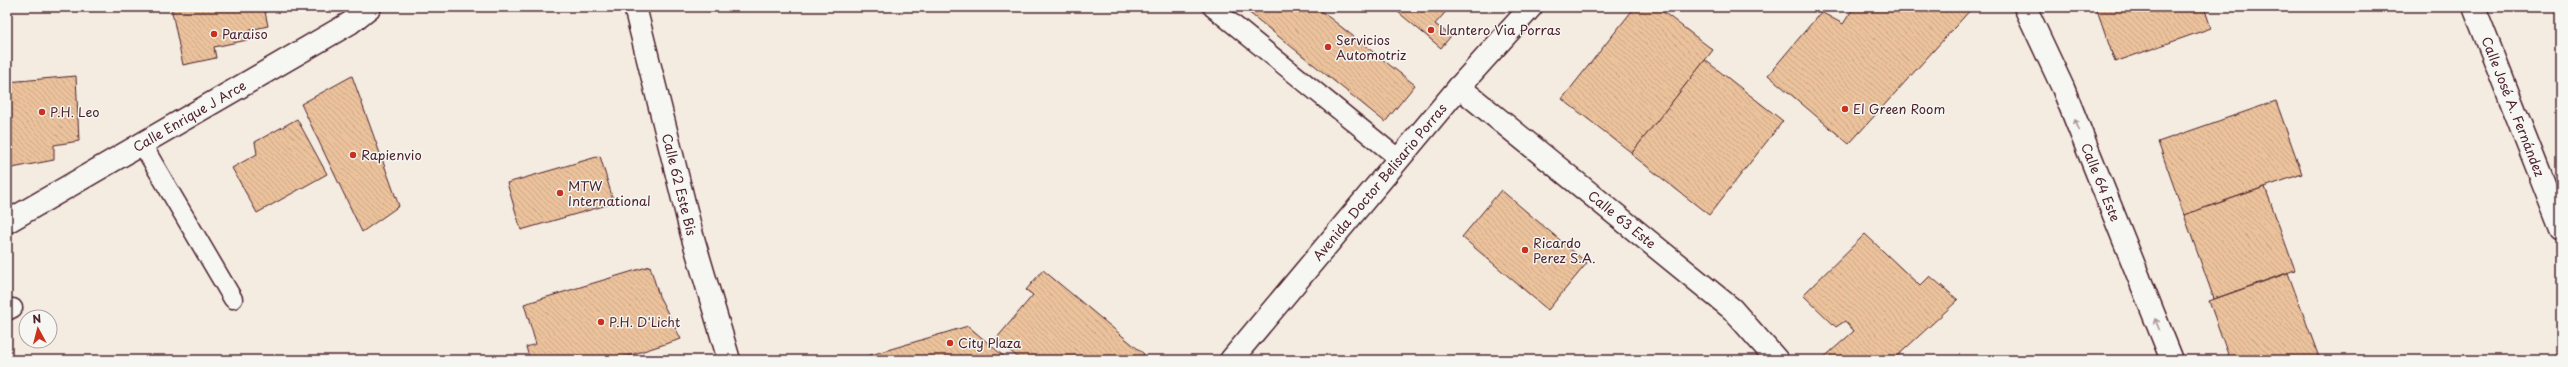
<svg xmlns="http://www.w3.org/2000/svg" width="2568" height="367" font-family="'Playpen Sans',sans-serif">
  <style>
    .building { fill: url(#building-back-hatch); stroke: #4a1f2b }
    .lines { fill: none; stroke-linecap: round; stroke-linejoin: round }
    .lane-casing { stroke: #4a1f2b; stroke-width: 21 }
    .street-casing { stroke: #4a1f2b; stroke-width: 25 }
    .secondary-casing { stroke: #4a1f2b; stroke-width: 25 }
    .lane { stroke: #f6f6f2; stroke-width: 18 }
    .street { stroke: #f6f6f2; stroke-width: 22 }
    .secondary { stroke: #f6f6f2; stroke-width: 22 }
    .oneway { stroke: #a99598 }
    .poi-dot { fill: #c8321e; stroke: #f6f6f2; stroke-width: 1.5 }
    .labels { text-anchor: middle; stroke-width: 3; stroke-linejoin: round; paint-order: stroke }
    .poi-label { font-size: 13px; fill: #4a1f2b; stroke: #f6f6f2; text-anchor: start }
    .street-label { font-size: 13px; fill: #4a1f2b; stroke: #f6f6f2 }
  </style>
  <defs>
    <pattern id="building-back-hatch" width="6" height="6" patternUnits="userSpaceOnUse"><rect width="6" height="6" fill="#ebc29b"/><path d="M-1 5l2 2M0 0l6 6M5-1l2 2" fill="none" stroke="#cba686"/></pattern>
  </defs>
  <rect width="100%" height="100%" fill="#f4ece1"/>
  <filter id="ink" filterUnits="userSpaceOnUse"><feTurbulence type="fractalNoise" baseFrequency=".025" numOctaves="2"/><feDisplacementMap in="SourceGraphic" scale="8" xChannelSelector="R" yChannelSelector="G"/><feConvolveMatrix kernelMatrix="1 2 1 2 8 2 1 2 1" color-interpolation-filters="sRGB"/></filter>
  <g filter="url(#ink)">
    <g class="building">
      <polygon points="171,7 264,7 268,26 250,30 252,39 214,47 216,58 183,65"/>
      <polygon points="1242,7 1316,7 1415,85 1385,122"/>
      <polygon points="1392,7 1450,7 1435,24 1451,36 1441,48"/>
      <polygon points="1635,7 1657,7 1713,50 1632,153 1562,99"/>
      <polygon points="1854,7 1973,7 1849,144 1768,75 1821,12 1843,24"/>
      <polygon points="2096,7 2204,7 2211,28 2115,62"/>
      <polygon points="1705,60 1783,121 1709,215 1631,154"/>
      <polygon points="76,76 79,141 54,145 54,160 7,169 7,82"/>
      <polygon points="352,76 399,206 362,232 301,104"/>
      <polygon points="2276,101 2302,174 2184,215 2158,142"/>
      <polygon points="297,119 327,174 257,213 232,168 257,154 255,142"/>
      <polygon points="600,156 614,203 521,230 507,183"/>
      <polygon points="2265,187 2295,270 2214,299 2184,215"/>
      <polygon points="1501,190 1587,263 1548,310 1462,237"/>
      <polygon points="1865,234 1920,286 1930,276 1958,300 1893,360 1821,360 1854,331 1845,321 1836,327 1803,295"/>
      <polygon points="650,266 659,296 681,339 615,360 530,360 526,347 536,344 524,304"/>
      <polygon points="1043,270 1144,354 1139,360 1021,360 996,339 1033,295 1026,290"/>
      <polygon points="2288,273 2320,360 2230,360 2209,301"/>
      <polygon points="968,326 1008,360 854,360"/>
    </g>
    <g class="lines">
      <defs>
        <g id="lane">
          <polyline points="1212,7 1399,159"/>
          <polyline points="142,144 233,299"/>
          <polyline points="7,311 13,308"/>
        </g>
        <g id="street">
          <path id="s1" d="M 635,7 L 692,235 L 729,360"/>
          <path id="s2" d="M 2025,7 L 2063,88 L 2172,360"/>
          <path id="s3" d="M 2474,7 L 2561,228"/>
          <path id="s4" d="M 1459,87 L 1732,309 L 1777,360"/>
          <path id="s5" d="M 7,222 L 350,23 L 370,7"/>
        </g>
        <g id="secondary">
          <path id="s6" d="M 1231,360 L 1459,87 L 1531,7"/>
        </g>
      </defs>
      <use href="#lane" class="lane-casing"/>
      <use href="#street" class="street-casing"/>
      <use href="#secondary" class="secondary-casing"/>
      <use href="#lane" class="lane"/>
      <use href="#street" class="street"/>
      <use href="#secondary" class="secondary"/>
    </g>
    <defs><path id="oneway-shaft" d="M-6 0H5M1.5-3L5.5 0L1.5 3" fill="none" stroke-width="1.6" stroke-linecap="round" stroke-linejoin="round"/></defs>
    <g class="oneway">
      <use href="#oneway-shaft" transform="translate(2077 125) rotate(-112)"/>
      <use href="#oneway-shaft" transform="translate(2157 324) rotate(-112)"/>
    </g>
  </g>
  <g class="poi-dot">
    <circle cx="1431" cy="30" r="4"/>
    <circle cx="214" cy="34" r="4"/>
    <circle cx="1328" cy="47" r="4"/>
    <circle cx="1845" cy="109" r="4"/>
    <circle cx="42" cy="112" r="4"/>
    <circle cx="353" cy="155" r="4"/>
    <circle cx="560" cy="193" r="4"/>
    <circle cx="1525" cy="250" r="4"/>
    <circle cx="601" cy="322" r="4"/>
    <circle cx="950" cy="343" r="4"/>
  </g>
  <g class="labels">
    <g class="poi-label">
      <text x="1439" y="35">Llantero Via Porras</text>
      <text x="222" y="39">Paraiso</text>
      <text x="1336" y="45">Servicios<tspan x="1336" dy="15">Automotriz</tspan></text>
      <text x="1853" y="114">El Green Room</text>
      <text x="50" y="117">P.H. Leo</text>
      <text x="361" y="160">Rapienvio</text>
      <text x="568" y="191">MTW<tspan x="568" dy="15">International</tspan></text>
      <text x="1533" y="248">Ricardo<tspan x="1533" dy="15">Perez S.A.</tspan></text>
      <text x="609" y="327">P.H. D'Licht</text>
      <text x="958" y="348">City Plaza</text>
    </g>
    <g class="street-label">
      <text dy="5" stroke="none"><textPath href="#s3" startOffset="107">Calle José A. Fernández</textPath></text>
      <text dy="5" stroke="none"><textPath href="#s5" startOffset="211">Calle Enrique J Arce</textPath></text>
      <text dy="5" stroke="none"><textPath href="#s6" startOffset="232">Avenida Doctor Belisario Porras</textPath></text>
      <text dy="5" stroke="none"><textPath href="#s2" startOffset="191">Calle 64 Este</textPath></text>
      <text dy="5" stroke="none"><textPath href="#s1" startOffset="183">Calle 62 Este Bis</textPath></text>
      <text dy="5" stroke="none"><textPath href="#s4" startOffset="210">Calle 63 Este</textPath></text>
    </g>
  </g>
  <rect width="2568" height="367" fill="none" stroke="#f6f6f2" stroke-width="24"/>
  <rect x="12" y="12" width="2544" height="343" fill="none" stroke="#4a1f2b" stroke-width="1.5" filter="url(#ink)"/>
  <g transform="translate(38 329) rotate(353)"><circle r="19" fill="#f6f6f2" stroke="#b1a0a2"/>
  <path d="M0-3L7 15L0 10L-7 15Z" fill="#c8321e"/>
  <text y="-6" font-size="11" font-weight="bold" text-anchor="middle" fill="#4a1f2b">N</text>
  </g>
</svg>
